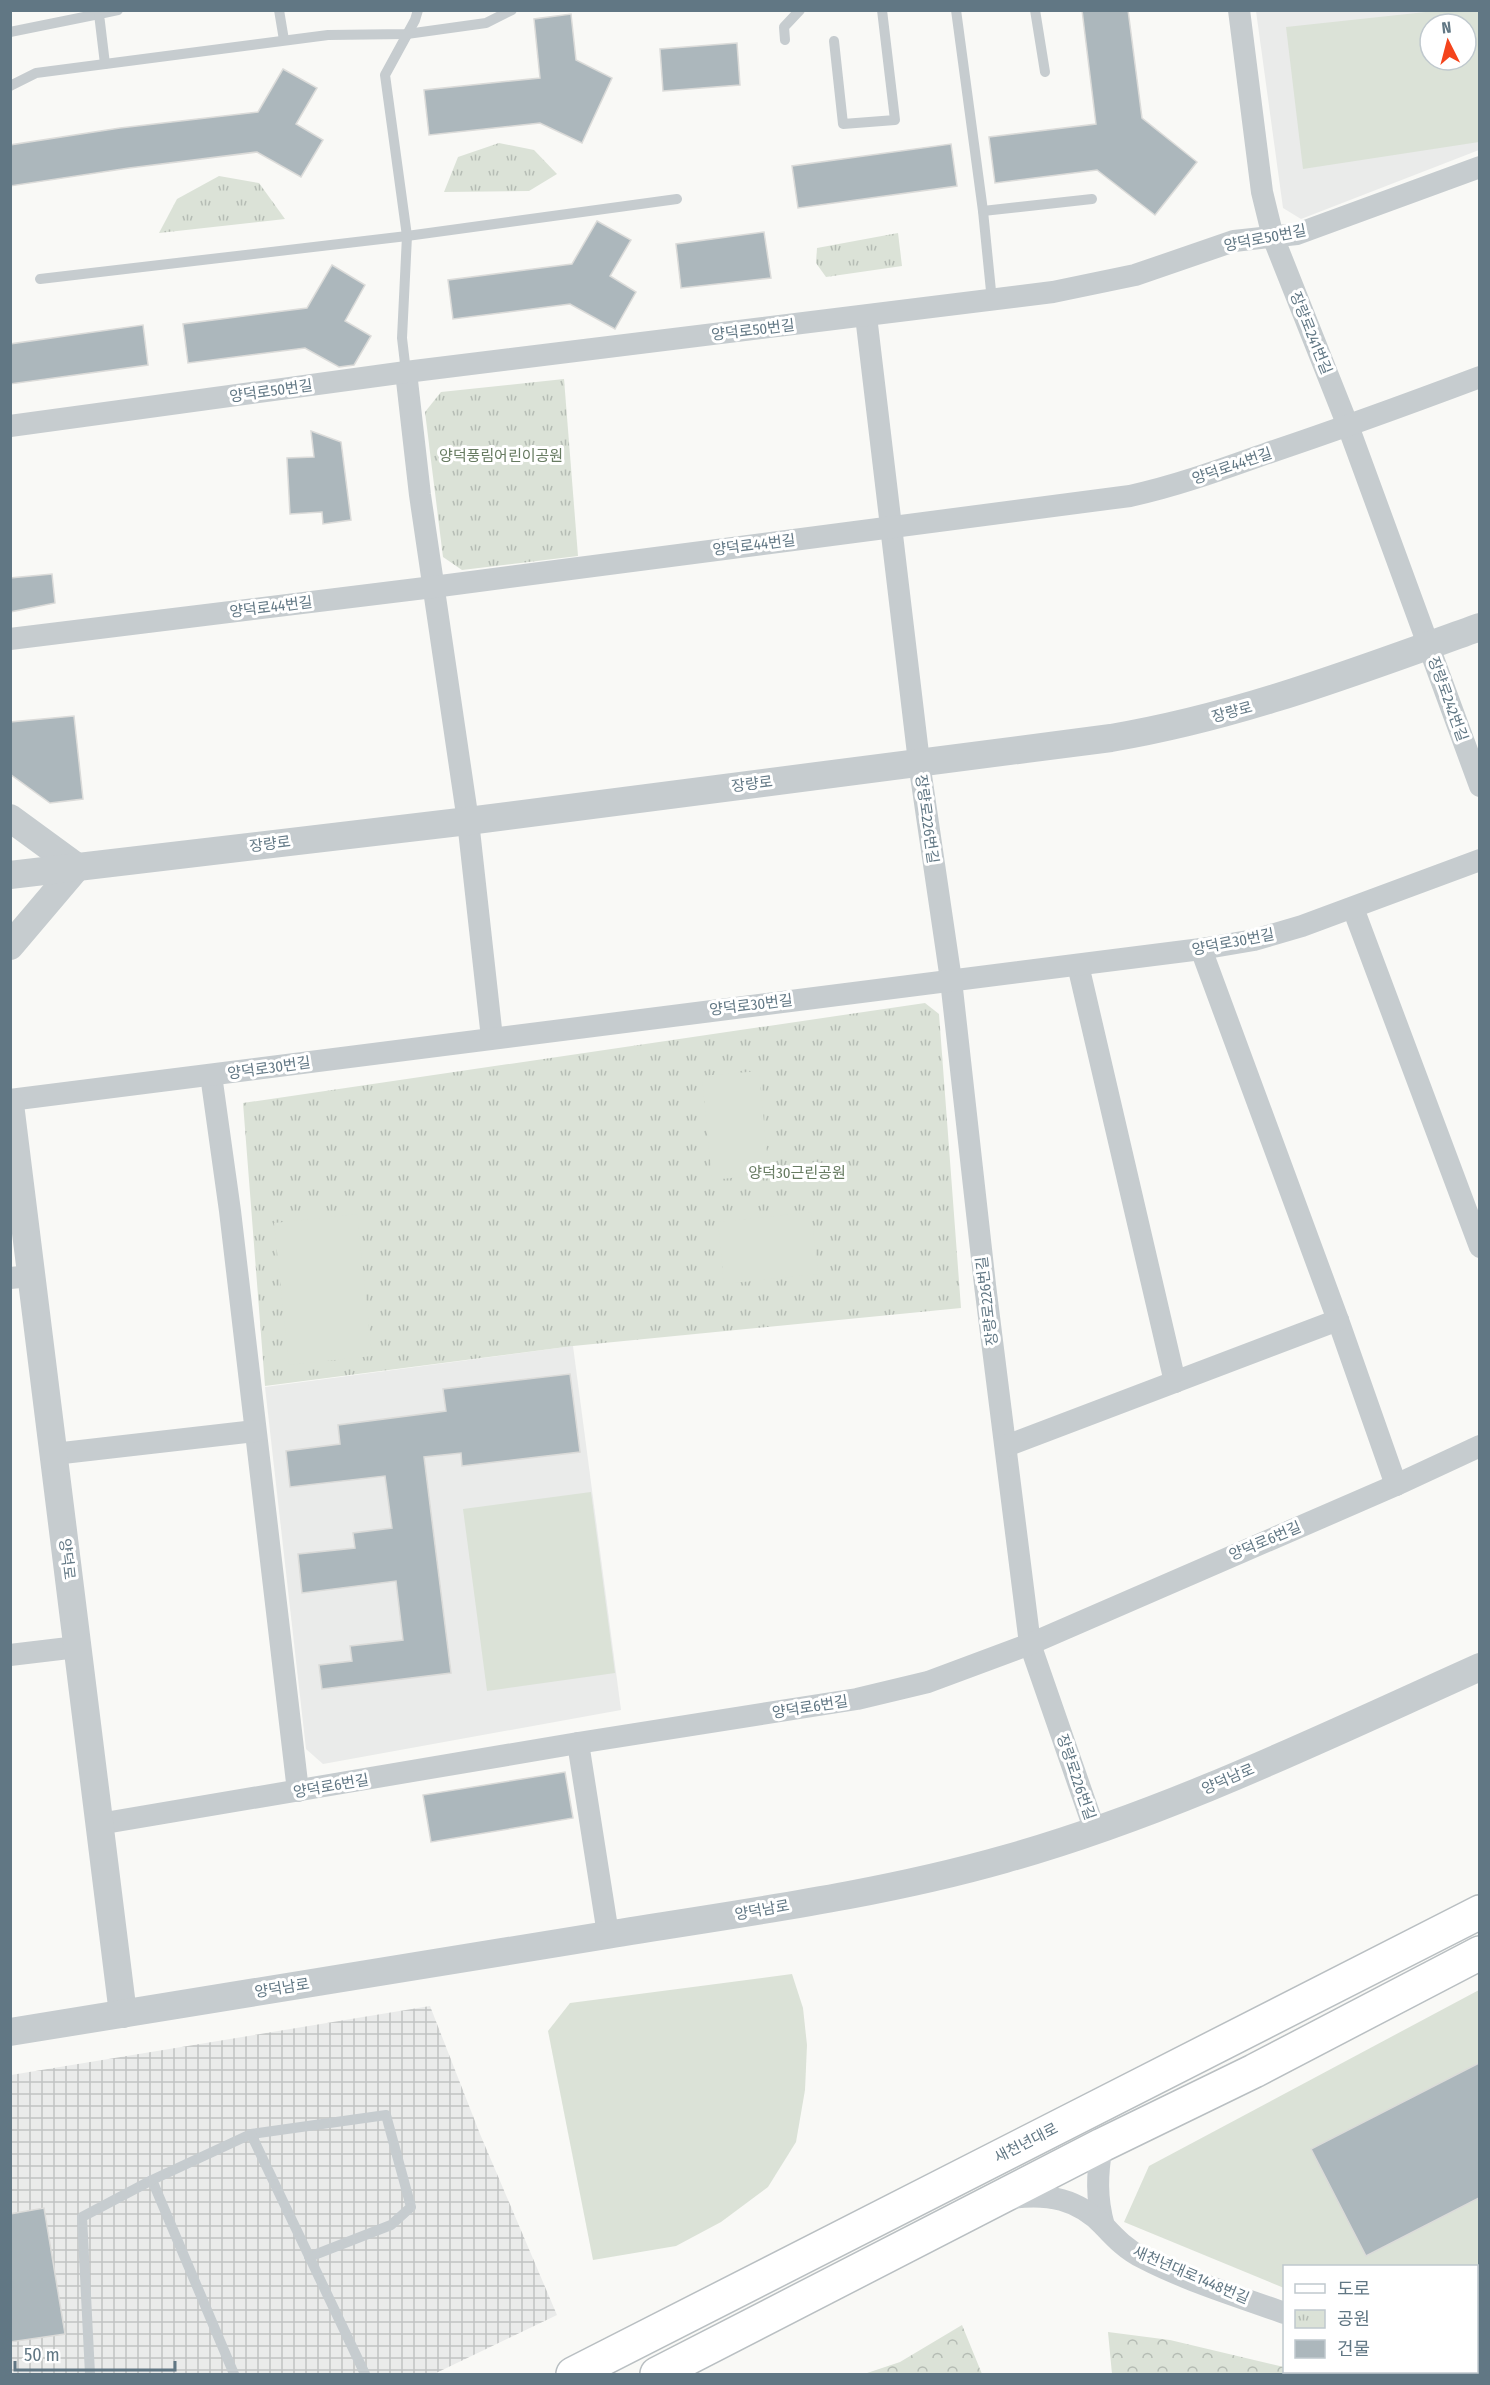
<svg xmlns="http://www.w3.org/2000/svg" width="1490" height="2385" font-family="'Fira Sans Condensed','Noto Sans KR',sans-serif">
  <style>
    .built { fill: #eaebea; fill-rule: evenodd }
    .industrial { fill: url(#industrial-grid) }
    .forest { fill: url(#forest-crowns) }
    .park { fill: url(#park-tufts) }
    .pitch { fill: #dbe2d7; fill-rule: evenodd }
    .building { fill: #acb7bc; stroke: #dbdbd9; stroke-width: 1.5 }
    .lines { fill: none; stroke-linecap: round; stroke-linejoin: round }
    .primary-casing { stroke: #b9bfc2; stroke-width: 36 }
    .service { stroke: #c6cccf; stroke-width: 10 }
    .minor { stroke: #c6cccf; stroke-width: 22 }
    .tertiary { stroke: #c6cccf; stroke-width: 28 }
    .primary { stroke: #fff; stroke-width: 33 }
    .labels { text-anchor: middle; stroke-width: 6; stroke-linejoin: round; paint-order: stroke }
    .street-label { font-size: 15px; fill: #617784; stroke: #fff }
    .park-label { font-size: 15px; fill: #677b61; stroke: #fff }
  </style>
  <defs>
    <pattern id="industrial-grid" width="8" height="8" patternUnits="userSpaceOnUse" patternTransform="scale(1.5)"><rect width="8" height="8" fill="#eaebea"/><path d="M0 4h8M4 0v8" fill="none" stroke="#c1c3c3"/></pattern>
    <pattern id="forest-crowns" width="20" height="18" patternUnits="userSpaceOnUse" patternTransform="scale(1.5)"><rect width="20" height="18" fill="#dbe2d7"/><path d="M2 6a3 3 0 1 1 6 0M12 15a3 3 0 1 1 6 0" fill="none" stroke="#b5bcb4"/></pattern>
    <pattern id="park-tufts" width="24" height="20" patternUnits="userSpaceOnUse" patternTransform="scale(1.5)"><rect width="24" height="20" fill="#dbe2d7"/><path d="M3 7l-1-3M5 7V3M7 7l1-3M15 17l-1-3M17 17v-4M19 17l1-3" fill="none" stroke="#b5bcb4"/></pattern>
  </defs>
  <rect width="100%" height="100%" fill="#f9f9f6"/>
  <g class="built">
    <path d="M 1256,11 L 1479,11 L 1479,150 L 1301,219 L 1283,208 ZM 1430,24 L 1466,24 L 1466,60 L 1430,60 Z"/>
    <polygon points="573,1346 621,1710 323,1764 306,1749 265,1387"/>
  </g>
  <polygon class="industrial" points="430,2006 480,2134 557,2315 434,2374 11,2374 11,2075"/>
  <g class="forest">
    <polygon points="962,2325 982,2374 864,2374 900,2362"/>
    <polygon points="1108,2332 1170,2340 1284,2367 1284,2372 1304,2372 1313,2374 1112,2374"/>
  </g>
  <g class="park">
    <polygon points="499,143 534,150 557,174 529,191 444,192 458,157"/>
    <polygon points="219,176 259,183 285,219 159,233 177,199"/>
    <polygon points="898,233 902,266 826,277 816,263 817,248"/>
    <polygon points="564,379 578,556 462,570 443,557 425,412 441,392"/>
    <polygon points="925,1003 939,1014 961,1308 573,1346 265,1386 243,1103"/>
  </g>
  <g class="pitch">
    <path d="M 1435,11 L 1479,11 L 1479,142 L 1303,169 L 1286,27 ZM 1430,24 L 1466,24 L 1466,60 L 1430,60 Z"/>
    <polygon points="759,1071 769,1174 712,1180 702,1076"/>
    <polygon points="811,1212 818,1274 724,1284 718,1222"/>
    <polygon points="357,1214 372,1356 289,1365 274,1223"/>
    <polygon points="591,1492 615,1673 487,1691 463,1509"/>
    <polygon points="792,1974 803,2008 807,2045 805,2090 796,2142 768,2187 721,2222 676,2246 593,2260 548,2031 570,2003"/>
    <polygon points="1479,1990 1479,2368 1476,2367 1476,2266 1284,2266 1284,2288 1124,2222 1149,2166"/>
  </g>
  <g class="building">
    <polygon points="1082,10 1128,10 1142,118 1197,162 1155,215 1097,170 995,183 989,137 1096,124"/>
    <polygon points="571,14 576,60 612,78 582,143 540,123 429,135 424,90 540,78 534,19"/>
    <polygon points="737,43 740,85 663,91 660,49"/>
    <polygon points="283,69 317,88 296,124 323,140 301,177 257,152 129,168 10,186 10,145 120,128 258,112"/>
    <polygon points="951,144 957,186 798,208 792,166"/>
    <polygon points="597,221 631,240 610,276 636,292 615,329 570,304 453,319 448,280 572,264"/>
    <polygon points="764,232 771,278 681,288 676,244"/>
    <polygon points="332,265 365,285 345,321 371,336 354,365 339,367 305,348 188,363 183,324 307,308"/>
    <polygon points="143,325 148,365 10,384 10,344"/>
    <polygon points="311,431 341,442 351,520 323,524 322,512 290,514 287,458 314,457"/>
    <polygon points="52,574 55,603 10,612 10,578"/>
    <polygon points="74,716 83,799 50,803 10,774 10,722"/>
    <polygon points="570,1374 580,1452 462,1466 461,1453 424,1457 451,1673 322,1689 319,1665 352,1661 350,1646 403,1640 396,1581 302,1593 298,1554 355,1548 353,1533 392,1528 385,1476 290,1487 286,1451 340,1444 338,1425 446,1411 443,1389"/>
    <polygon points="565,1772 573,1818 431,1842 423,1795"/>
    <polygon points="1479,2063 1479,2198 1366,2256 1311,2149"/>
    <polygon points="44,2208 65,2334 10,2342 10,2214"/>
  </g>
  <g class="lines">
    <defs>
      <g id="primary">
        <polyline points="573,2374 1480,1912"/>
        <polyline points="657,2374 1102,2145 1254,2071 1480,1953"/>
      </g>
    </defs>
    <use href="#primary" class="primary-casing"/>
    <g class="service">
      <polyline points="279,10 284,40"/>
      <polyline points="956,10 983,211 992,301"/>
      <polyline points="1035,10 1045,72"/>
      <polyline points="10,32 99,14"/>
      <polyline points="785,40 784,27 800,10"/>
      <polyline points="834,41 843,124 895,120 882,10"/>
      <polyline points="105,64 99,14 118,10"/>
      <polyline points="10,86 36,73 328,35 407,34 486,23 512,10"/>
      <polyline points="983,211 1092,199"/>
      <polyline points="40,279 407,236 677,199"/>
      <polyline points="406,372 402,338 407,236 385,75 415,20 418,10"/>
      <polyline points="251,2134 386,2115 411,2207 391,2225 309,2257"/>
      <polyline points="152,2180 234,2374"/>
      <polyline points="90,2374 82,2217 152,2180 251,2134 365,2374"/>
    </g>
    <g class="minor">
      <polyline points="1239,10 1262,192 1273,237 1348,426 1480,786"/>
      <polyline points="866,316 919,762 951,980 985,1285 1030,1644 1095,1831"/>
      <polyline points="406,372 420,495 468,821 492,1038"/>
      <polyline points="10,426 406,372 1053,292 1135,275 1234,241 1297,234 1480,167"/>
      <path d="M 10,639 L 433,587 L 1130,496 C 1176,486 1220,470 1265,454 C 1337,430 1408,404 1480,377"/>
      <polyline points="1353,908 1480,1247"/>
      <polyline points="1201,949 1338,1320 1396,1485"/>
      <polyline points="1078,965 1175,1382"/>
      <polyline points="211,1075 230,1211 298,1791"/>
      <polyline points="10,1100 1201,949 1254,940 1302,926 1480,860"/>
      <polyline points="10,1278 32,1276"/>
      <polyline points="1006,1446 1338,1320"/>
      <polyline points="54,1454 255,1431"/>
      <polyline points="10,1655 77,1647"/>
      <polyline points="578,1743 608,1934"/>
      <polyline points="99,1824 578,1743 857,1699 928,1682 1030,1644 1396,1485 1480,1446"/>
      <path d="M 1102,2145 C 1097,2174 1096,2198 1104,2226"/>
      <path d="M 1012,2198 C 1048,2193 1078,2199 1104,2226 C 1116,2239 1127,2250 1143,2258 C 1187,2281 1238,2296 1284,2313"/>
      <polyline points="1439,2372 1448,2374"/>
    </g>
    <g class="tertiary">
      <polyline points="10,818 77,867 10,946"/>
      <path d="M 10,875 L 468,821 L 1111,738 C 1241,716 1357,671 1480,627"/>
      <polyline points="10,1104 123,2014"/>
      <path d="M 10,2032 C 209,1999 408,1966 607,1935 C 740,1913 875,1896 1005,1859 C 1169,1813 1324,1737 1480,1667"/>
    </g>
    <use href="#primary" class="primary"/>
  </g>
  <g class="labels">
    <g class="street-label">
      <text transform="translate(1265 238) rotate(-11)" y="5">양덕로50번길</text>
      <text transform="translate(753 330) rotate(-7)" y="5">양덕로50번길</text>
      <text transform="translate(1311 333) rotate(68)" y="5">장량로241번길</text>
      <text transform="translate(271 391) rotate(-8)" y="5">양덕로50번길</text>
      <text transform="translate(1232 466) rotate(-19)" y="5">양덕로44번길</text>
      <text transform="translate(754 545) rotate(-7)" y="5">양덕로44번길</text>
      <text transform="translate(271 607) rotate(-7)" y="5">양덕로44번길</text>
      <text transform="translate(1448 699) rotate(70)" y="5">장량로242번길</text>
      <text transform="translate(1232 712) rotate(-15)" y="5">장량로</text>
      <text transform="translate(752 784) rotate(-7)" y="5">장량로</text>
      <text transform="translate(927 819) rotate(82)" y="5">장량로226번길</text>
      <text transform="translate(270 844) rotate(-7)" y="5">장량로</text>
      <text transform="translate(1233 942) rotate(-11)" y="5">양덕로30번길</text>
      <text transform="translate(751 1005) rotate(-7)" y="5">양덕로30번길</text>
      <text transform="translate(269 1068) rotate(-8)" y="5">양덕로30번길</text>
      <text transform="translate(987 1301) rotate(-97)" y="5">장량로226번길</text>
      <text transform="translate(1265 1541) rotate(-23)" y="5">양덕로6번길</text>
      <text transform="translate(67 1559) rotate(83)" y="5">양덕로</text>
      <text transform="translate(810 1707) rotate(-9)" y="5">양덕로6번길</text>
      <text transform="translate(1076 1777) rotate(71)" y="5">장량로226번길</text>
      <text transform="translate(1228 1779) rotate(-23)" y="5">양덕남로</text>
      <text transform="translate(331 1786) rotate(-10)" y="5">양덕로6번길</text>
      <text transform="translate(762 1910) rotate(-10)" y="5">양덕남로</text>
      <text transform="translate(282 1988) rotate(-9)" y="5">양덕남로</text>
      <text transform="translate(1026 2143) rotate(-27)" y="5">새천년대로</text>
      <text transform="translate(1191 2275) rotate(23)" y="5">새천년대로1448번길</text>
    </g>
    <g class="park-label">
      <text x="501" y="461">양덕풍림어린이공원</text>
      <text x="797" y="1178">양덕30근린공원</text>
    </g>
  </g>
  <rect width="1490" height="2385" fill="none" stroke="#617784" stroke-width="24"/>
  <rect x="1283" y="2265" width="195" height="108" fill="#ffffff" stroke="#c0c9ce" stroke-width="1.5"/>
  <rect x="1295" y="2284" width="30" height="9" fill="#ffffff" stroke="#c0c9ce" stroke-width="1.5"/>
  <text x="1337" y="2295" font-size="18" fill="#617784">도로</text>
  <rect x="1295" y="2310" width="30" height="18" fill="url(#park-tufts)" stroke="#c0c9ce" stroke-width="1.5"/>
  <text x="1337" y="2325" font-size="18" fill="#617784">공원</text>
  <rect x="1295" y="2340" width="30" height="18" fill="#acb7bc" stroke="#c0c9ce" stroke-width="1.5"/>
  <text x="1337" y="2355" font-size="18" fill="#617784">건물</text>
  <g transform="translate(1448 42) rotate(354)"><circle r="28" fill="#ffffff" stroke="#c0c9ce" stroke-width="1.5"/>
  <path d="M0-4.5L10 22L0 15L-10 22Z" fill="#f4441c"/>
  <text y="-9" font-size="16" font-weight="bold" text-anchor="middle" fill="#617784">N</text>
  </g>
  <path d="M15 2361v9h160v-9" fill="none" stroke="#617784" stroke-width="3"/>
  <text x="24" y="2361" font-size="18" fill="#617784" stroke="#ffffff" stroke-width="4.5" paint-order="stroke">50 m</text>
</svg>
